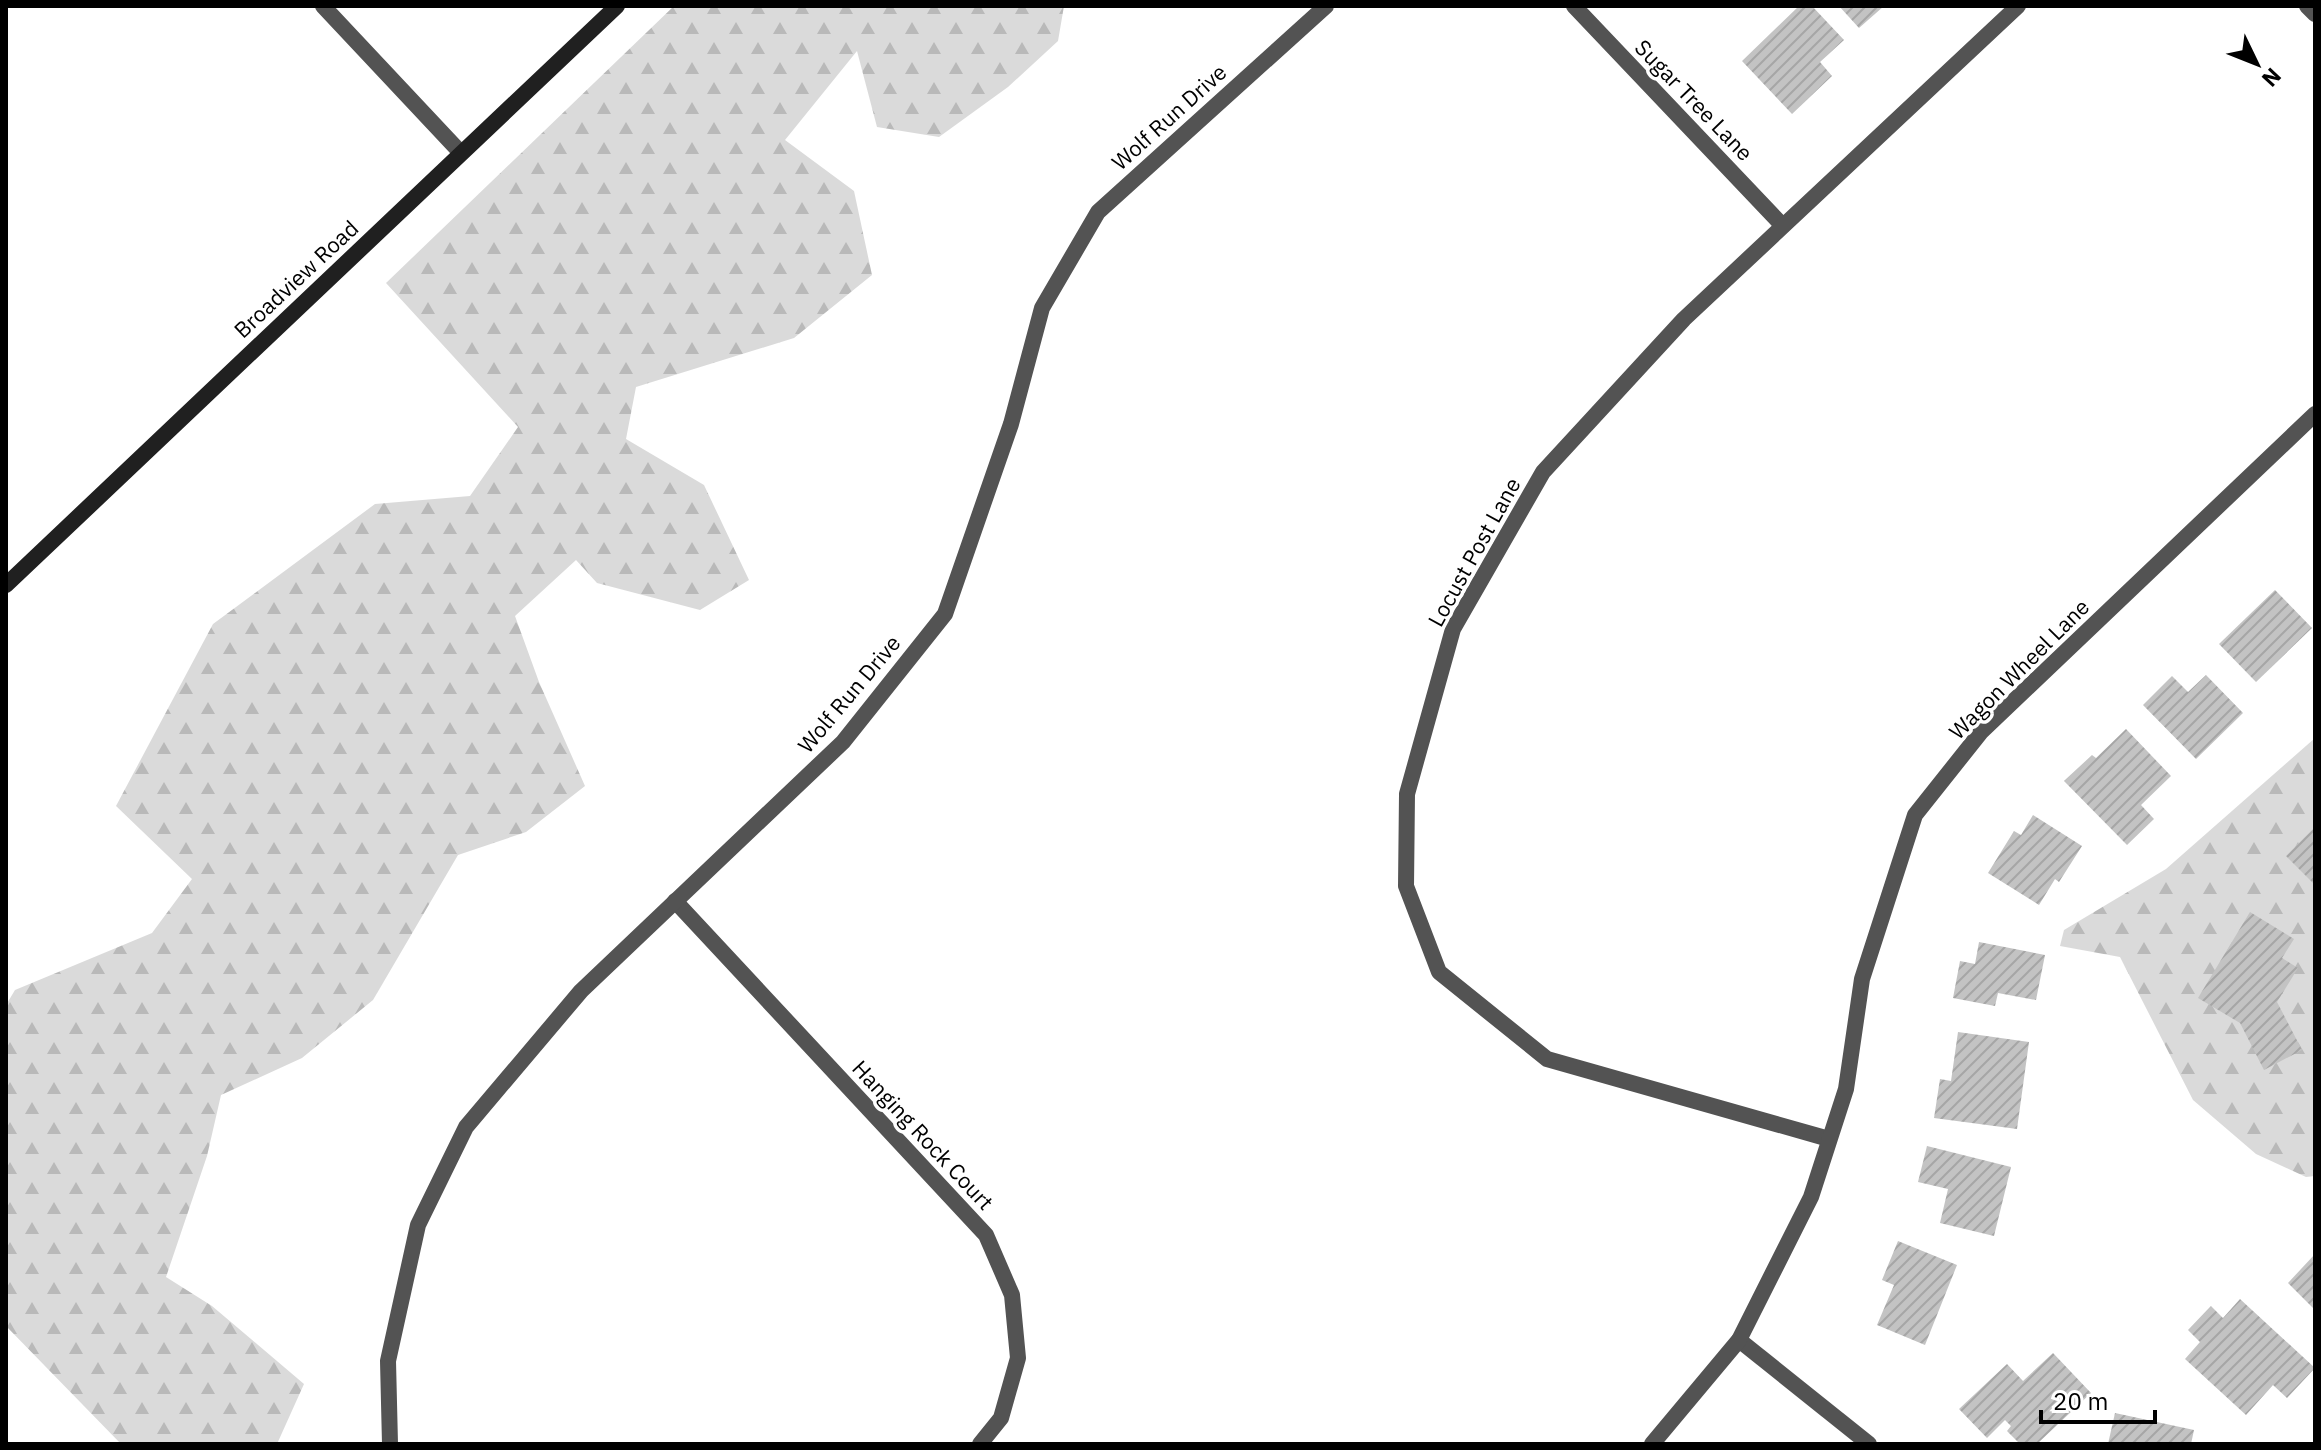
<svg xmlns="http://www.w3.org/2000/svg" width="2321" height="1450" font-family="'IBM Plex Sans',sans-serif">
  <style>
    .forest { fill: url(#forest-firs) }
    .building { fill: url(#building-hatch) }
    .lines { fill: none; stroke-linecap: round; stroke-linejoin: round }
    .street { stroke: #535353; stroke-width: 16 }
    .secondary { stroke: #202020; stroke-width: 16 }
    .labels { text-anchor: middle; stroke-width: 7; stroke-linejoin: round; paint-order: stroke }
    .street-label { font-size: 22px; fill: #000; stroke: #fff }
  </style>
  <defs>
    <pattern id="forest-firs" width="22" height="20" patternUnits="userSpaceOnUse" patternTransform="scale(2)"><rect width="22" height="20" fill="#dadada"/><path d="M5 1l3.5 6h-7zM16 11l3.5 6h-7z" fill="#b9b9b9"/></pattern>
    <pattern id="building-hatch" width="6" height="6" patternUnits="userSpaceOnUse" patternTransform="scale(2)"><rect width="6" height="6" fill="#c3c3c3"/><path d="M-1 1l2-2M0 6l6-6M5 7l2-2" fill="none" stroke="#a6a6a6"/></pattern>
  </defs>
  <rect width="100%" height="100%" fill="#fff"/>
  <g class="forest">
    <polygon points="674,6 1064,6 1058,41 1008,87 939,137 877,127 857,51 785,140 854,191 872,275 794,338 636,387 626,439 704,485 749,580 700,610 597,583 576,560 515,616 539,682 585,786 526,832 458,855 373,1000 302,1058 221,1095 207,1156 166,1277 212,1306 304,1384 277,1444 121,1444 6,1326 6,1005 15,990 152,933 192,879 116,806 213,624 375,504 470,496 518,427 386,283"/>
    <polygon points="2315,738 2315,1176 2306,1177 2256,1154 2193,1100 2120,957 2060,946 2064,930 2166,869"/>
  </g>
  <g class="building">
    <polygon points="1799,6 1812,6 1844,40 1820,62 1832,76 1792,114 1742,61"/>
    <polygon points="1839,6 1884,6 1859,28"/>
    <polygon points="2275,590 2312,628 2256,682 2219,644"/>
    <polygon points="2206,675 2243,713 2196,759 2143,705 2172,676 2188,692"/>
    <polygon points="2126,729 2171,776 2141,805 2154,819 2127,845 2064,781 2092,755 2096,758"/>
    <polygon points="2033,815 2082,846 2059,882 2055,879 2039,905 1988,873 2014,831 2021,835"/>
    <polygon points="2315,827 2315,885 2286,856"/>
    <polygon points="2250,912 2294,939 2282,958 2298,968 2277,1002 2302,1050 2264,1070 2240,1023 2198,998"/>
    <polygon points="1979,942 2045,955 2036,1000 1998,993 1995,1006 1953,998 1960,961 1975,964"/>
    <polygon points="1958,1032 2029,1042 2017,1129 1934,1118 1940,1079 1951,1081"/>
    <polygon points="1927,1146 2011,1167 1994,1236 1940,1223 1948,1189 1918,1182"/>
    <polygon points="1898,1241 1957,1265 1925,1345 1877,1325 1894,1285 1882,1280"/>
    <polygon points="2315,1254 2315,1310 2288,1283"/>
    <polygon points="2240,1299 2315,1368 2287,1398 2273,1385 2246,1415 2185,1359 2200,1342 2188,1330 2211,1306 2223,1318"/>
    <polygon points="2053,1353 2091,1393 2037,1444 2020,1444 2007,1431 2011,1426 2005,1420 1987,1438 1959,1409 2007,1364 2023,1381"/>
    <polygon points="2115,1413 2194,1430 2191,1444 2108,1444"/>
  </g>
  <g class="lines">
    <g class="street">
      <polyline points="323,6 461,153"/>
      <polyline points="1574,6 1782,225"/>
      <polyline points="2307,6 2315,14"/>
      <polyline points="675,901 986,1235 1012,1295 1018,1358 1001,1418 980,1444"/>
      <polyline points="1829,1139 1547,1059 1439,972 1406,886 1407,794 1453,629 1543,472 1684,319 2018,6"/>
      <polyline points="1739,1340 1869,1444"/>
      <polyline points="390,1444 388,1361 418,1225 466,1127 581,991 843,742 945,614 1011,424 1042,308 1098,212 1326,6"/>
      <polyline points="1652,1444 1739,1340 1811,1197 1846,1089 1862,979 1915,815 1981,732 2315,414"/>
    </g>
    <polyline class="secondary" points="6,585 617,6"/>
  </g>
  <g class="labels">
    <g class="street-label">
      <text transform="translate(1694 100) rotate(46)" y="8">Sugar Tree Lane</text>
      <text transform="translate(1169 117) rotate(-42)" y="8">Wolf Run Drive</text>
      <text transform="translate(296 279) rotate(-43)" y="8">Broadview Road</text>
      <text transform="translate(1474 552) rotate(-61)" y="8">Locust Post Lane</text>
      <text transform="translate(2019 669) rotate(-45)" y="8">Wagon Wheel Lane</text>
      <text transform="translate(849 694) rotate(-50)" y="8">Wolf Run Drive</text>
      <text transform="translate(923 1135) rotate(47)" y="8">Hanging Rock Court</text>
    </g>
  </g>
  <rect width="2321" height="1450" fill="none" stroke="#000000" stroke-width="16"/>
  <g transform="translate(2257 64) rotate(133)" stroke="#ffffff" stroke-width="6" paint-order="stroke">
  <path d="M0-6L14 30L0 20L-14 30Z" fill="#000000"/>
  <text y="-12" font-size="22" font-weight="bold" text-anchor="middle" fill="#000000">N</text>
  </g>
  <path d="M2041 1410v12h114v-12" fill="none" stroke="#000000" stroke-width="4"/>
  <text x="2053" y="1410" font-size="24" fill="#000000" stroke="#ffffff" stroke-width="6" paint-order="stroke">20 m</text>
</svg>
